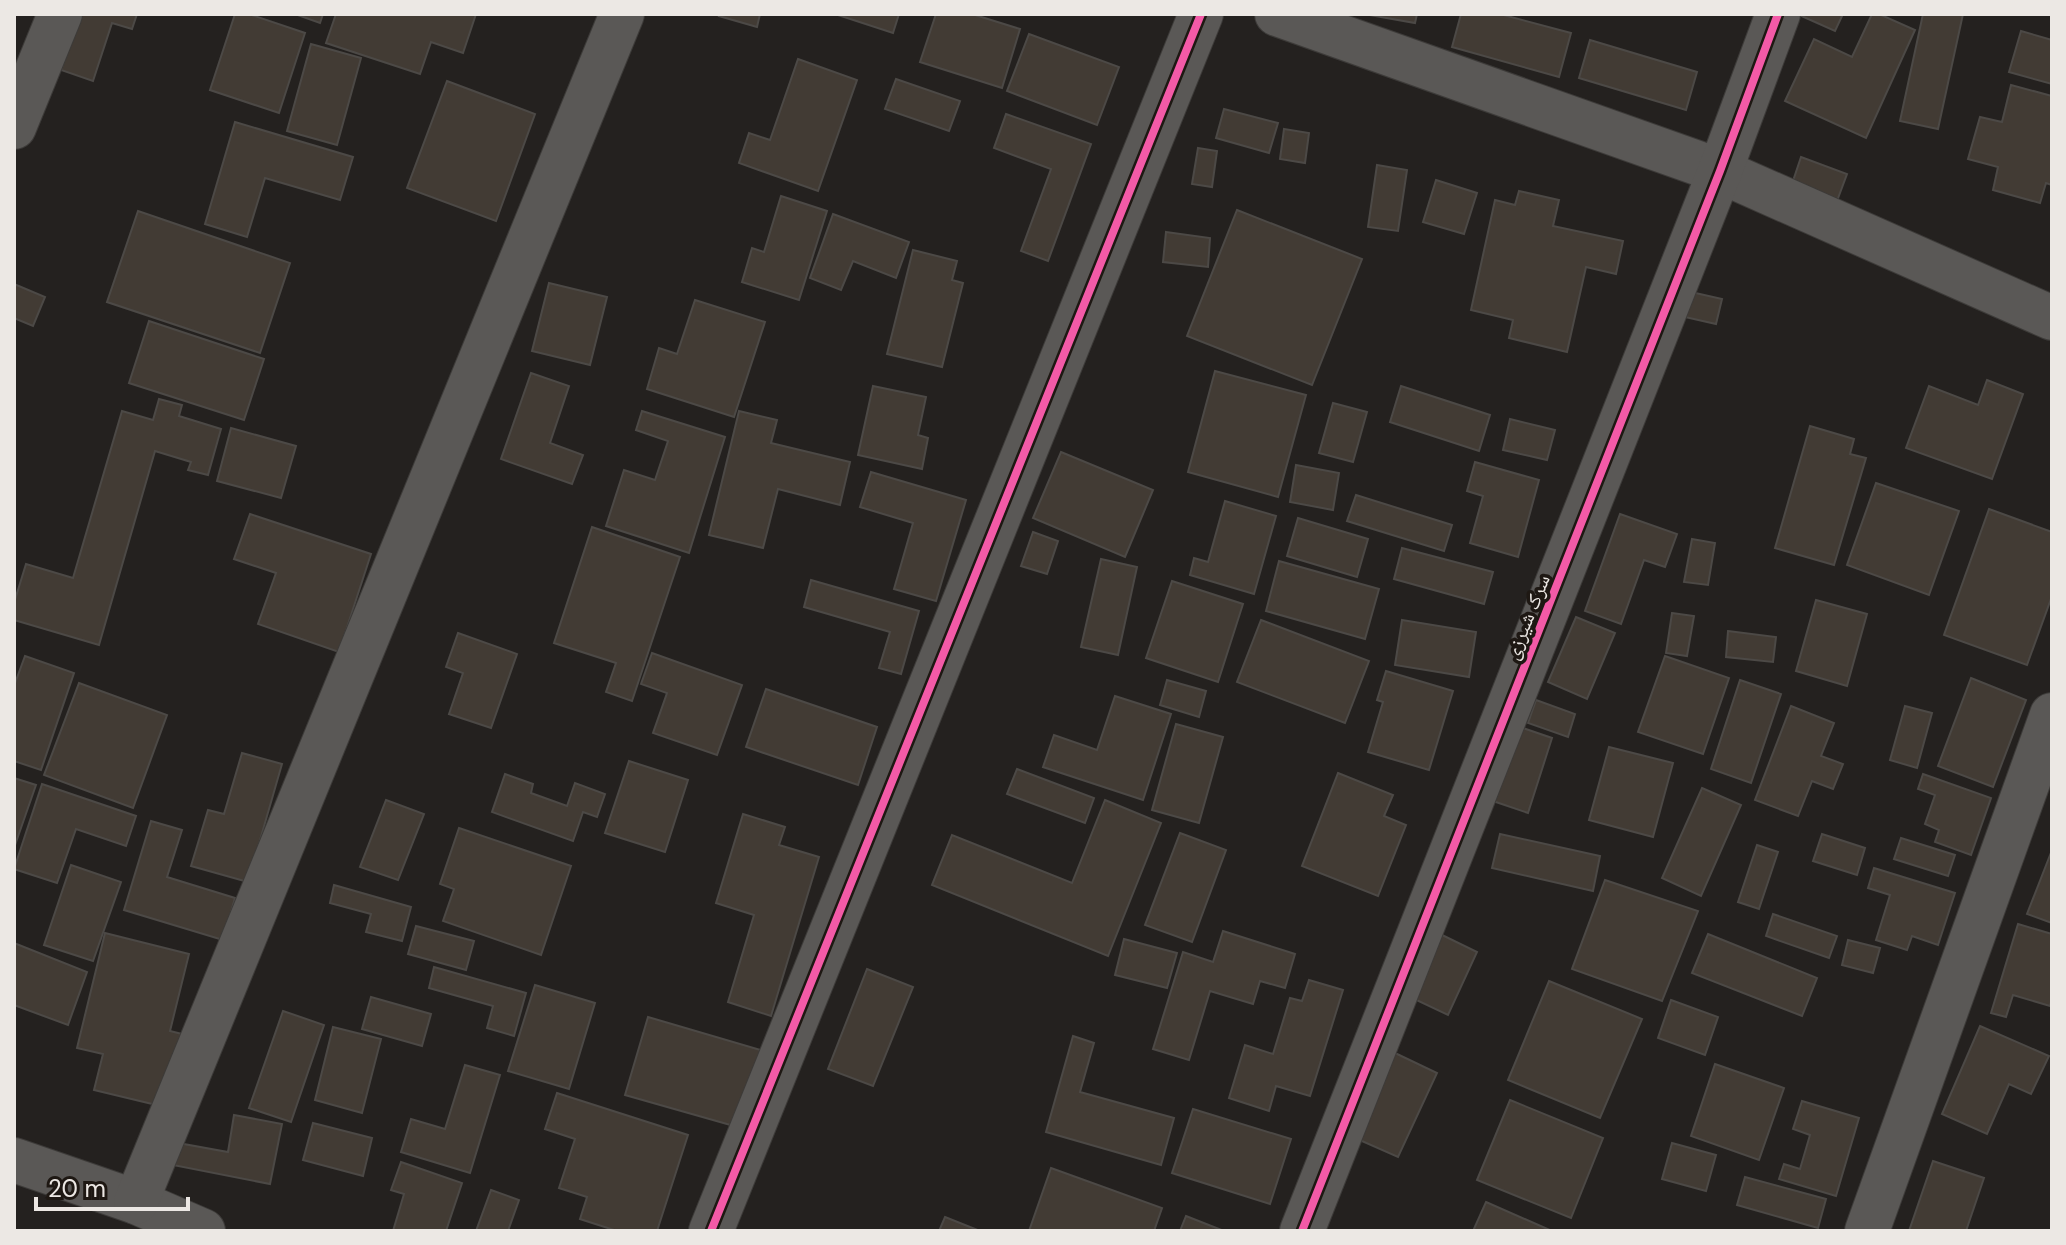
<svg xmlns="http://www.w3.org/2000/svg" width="2066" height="1245" font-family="'DM Sans','Noto Naskh Arabic',sans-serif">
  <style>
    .building { fill: #423b34; stroke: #4c4946; stroke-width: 2 }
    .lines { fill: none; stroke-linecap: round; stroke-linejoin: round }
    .minor-casing { stroke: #3d3b39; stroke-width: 46 }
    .minor { stroke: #5a5856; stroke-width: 44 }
    .cycleway-casing { stroke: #1e1813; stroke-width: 13 }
    .cycleway { stroke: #f35aa7; stroke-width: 8 }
    .labels { text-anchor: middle; stroke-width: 7; stroke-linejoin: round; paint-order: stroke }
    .street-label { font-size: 20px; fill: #ece8e4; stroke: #1e1813 }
  </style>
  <rect width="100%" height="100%" fill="#24211f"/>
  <g class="building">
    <polygon points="80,14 137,14 132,29 112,23 93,81 61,70"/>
    <polygon points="235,14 249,14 305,33 279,113 210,90"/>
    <polygon points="295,14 323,14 320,23"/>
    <polygon points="336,14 476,14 463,53 431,42 420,74 326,43"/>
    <polygon points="720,14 760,14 757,27 719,16"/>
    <polygon points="835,14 899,14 893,33"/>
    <polygon points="936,14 972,14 1020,29 1002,88 920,62"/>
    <polygon points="1364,14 1417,14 1415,23"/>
    <polygon points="1461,14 1500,14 1571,33 1559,77 1452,47"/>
    <polygon points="1797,14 1843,14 1835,31"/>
    <polygon points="1872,14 1879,14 1915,30 1866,138 1785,101 1814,39 1852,57"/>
    <polygon points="1923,14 1963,14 1938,129 1900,121"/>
    <polygon points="2021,31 2052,40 2052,84 2009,72"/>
    <polygon points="1029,34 1119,67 1097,125 1007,91"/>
    <polygon points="1590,40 1697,72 1686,110 1579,78"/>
    <polygon points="311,44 361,58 337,145 287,131"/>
    <polygon points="798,59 857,80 818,191 739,163 749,133 770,140"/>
    <polygon points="896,79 960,101 949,131 885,109"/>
    <polygon points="447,81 535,114 496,221 407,188"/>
    <polygon points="2011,85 2052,96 2052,185 2046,183 2040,203 1993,190 1998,167 1968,159 1980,117 2002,122"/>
    <polygon points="1224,109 1278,123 1269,153 1216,138"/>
    <polygon points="1006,114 1091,144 1048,261 1021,251 1051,169 994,148"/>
    <polygon points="235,122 353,157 340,200 265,178 247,237 205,224"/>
    <polygon points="1284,129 1309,133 1305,163 1280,159"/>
    <polygon points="1198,148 1217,151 1212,187 1192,184"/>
    <polygon points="1801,157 1847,174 1834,209 1789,193"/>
    <polygon points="1377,165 1407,170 1398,231 1368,227"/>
    <polygon points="1436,180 1477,193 1464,234 1423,222"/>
    <polygon points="1519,191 1559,200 1553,226 1623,241 1616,274 1586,267 1567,352 1509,338 1513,320 1471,310 1495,200 1515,205"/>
    <polygon points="781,196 827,211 799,300 742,282 752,248 764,252"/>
    <polygon points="1237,210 1362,259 1312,385 1187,336"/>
    <polygon points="138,211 290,263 260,353 107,302"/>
    <polygon points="833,214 909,242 896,278 853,261 841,290 810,278"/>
    <polygon points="1166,232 1210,238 1208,267 1163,262"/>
    <polygon points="913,250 957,261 952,280 963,283 942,367 887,354"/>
    <polygon points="549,283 607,297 590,365 532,351"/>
    <polygon points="14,284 45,297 33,326 14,318"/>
    <polygon points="1691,292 1722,299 1716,324 1685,317"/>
    <polygon points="695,300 765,322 734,417 647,389 659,348 677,354"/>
    <polygon points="149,321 264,359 244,420 129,383"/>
    <polygon points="1215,371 1306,395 1278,497 1188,472"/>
    <polygon points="531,373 569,386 550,443 583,455 572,484 501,459"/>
    <polygon points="1987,380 2023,394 1992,479 1906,448 1929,386 1978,405"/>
    <polygon points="873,386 926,397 918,435 928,438 922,469 858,455"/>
    <polygon points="1401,386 1490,415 1479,451 1390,422"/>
    <polygon points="159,399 182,405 179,416 221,429 208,475 188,470 191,462 155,451 99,645 14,620 14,603 26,564 73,578 122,411 153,420"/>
    <polygon points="1333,403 1367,412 1353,462 1319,453"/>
    <polygon points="642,411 725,437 689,553 606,526 624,470 655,480 668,441 636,430"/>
    <polygon points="739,411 777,420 771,443 850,462 840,505 778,489 763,548 709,535"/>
    <polygon points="1510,419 1555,430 1547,460 1503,450"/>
    <polygon points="1810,426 1854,439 1850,454 1866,458 1834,565 1775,548"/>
    <polygon points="231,428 296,446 281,498 217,481"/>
    <polygon points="1061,452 1153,490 1125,557 1033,518"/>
    <polygon points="1475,462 1539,480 1518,557 1470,543 1483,496 1467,491"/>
    <polygon points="1296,465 1339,473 1333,510 1290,502"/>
    <polygon points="871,472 966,500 936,601 894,589 913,523 860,507"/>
    <polygon points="1876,483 1959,511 1929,595 1847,565"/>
    <polygon points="1356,495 1452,525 1444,551 1347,521"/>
    <polygon points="1225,501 1276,516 1254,594 1190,575 1194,558 1208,562"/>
    <polygon points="1989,509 2052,532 2052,596 2027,665 1944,635"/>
    <polygon points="250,514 371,554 339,652 258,624 276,573 234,559"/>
    <polygon points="1620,514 1677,534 1665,567 1644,560 1621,624 1585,611"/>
    <polygon points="1298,518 1368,539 1357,577 1287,556"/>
    <polygon points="592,527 680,557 632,701 606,692 616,663 554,643"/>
    <polygon points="1033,532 1058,541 1047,574 1021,566"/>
    <polygon points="1692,539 1715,543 1708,585 1684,582"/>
    <polygon points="1402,548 1493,572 1484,604 1394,579"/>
    <polygon points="1101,559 1137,567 1118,655 1081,647"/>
    <polygon points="1279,561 1379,589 1365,639 1266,611"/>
    <polygon points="811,580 919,611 901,674 879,668 890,632 804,607"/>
    <polygon points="1172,581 1243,604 1218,682 1146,658"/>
    <polygon points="1816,600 1867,614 1847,686 1796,671"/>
    <polygon points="1672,613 1694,616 1687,656 1666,653"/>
    <polygon points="1576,617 1615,633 1587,699 1548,682"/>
    <polygon points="1261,620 1369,661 1345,723 1237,682"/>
    <polygon points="1402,620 1476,632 1469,677 1395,665"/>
    <polygon points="1728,631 1776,637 1773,662 1726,657"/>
    <polygon points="458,633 517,654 491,728 449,714 463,673 446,667"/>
    <polygon points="652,653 742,685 717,755 653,733 667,693 641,684"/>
    <polygon points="25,656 74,673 41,770 14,761 14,686"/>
    <polygon points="1665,656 1729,678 1703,754 1638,732"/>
    <polygon points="1386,671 1453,691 1429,770 1368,752 1383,702 1377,700"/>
    <polygon points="1971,678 2026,700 1993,787 1938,766"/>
    <polygon points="1167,680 1206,691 1199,717 1160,705"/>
    <polygon points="1740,680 1781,694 1751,783 1711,769"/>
    <polygon points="79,683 167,715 133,808 44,775"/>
    <polygon points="766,689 877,727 858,785 746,747"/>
    <polygon points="1115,696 1171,714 1143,800 1043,767 1054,735 1097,750"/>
    <polygon points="1536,700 1575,714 1568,737 1528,723"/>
    <polygon points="1791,706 1834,723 1821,756 1843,764 1833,789 1812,781 1798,816 1755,800"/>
    <polygon points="1905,706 1932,713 1917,768 1890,760"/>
    <polygon points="1176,724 1223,737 1199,823 1152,810"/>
    <polygon points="1517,726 1552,738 1528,813 1493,801"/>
    <polygon points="1609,747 1673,763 1653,837 1589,820"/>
    <polygon points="242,753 282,764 248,882 191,866 208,810 224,814"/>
    <polygon points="629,761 688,780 665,852 605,833"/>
    <polygon points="1017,769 1094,798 1085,823 1007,794"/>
    <polygon points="1338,773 1393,795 1384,816 1406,825 1378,896 1302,866"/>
    <polygon points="505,774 533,784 531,793 567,806 575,783 605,794 597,817 583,812 573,841 492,812"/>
    <polygon points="1923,774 1991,798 1971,855 1935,842 1939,830 1925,824 1935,795 1918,789"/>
    <polygon points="14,778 36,785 14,848"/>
    <polygon points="42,784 136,816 126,846 76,829 57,883 14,869"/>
    <polygon points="1702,788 1741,805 1701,896 1662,878"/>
    <polygon points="386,800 424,814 398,880 360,867"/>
    <polygon points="1105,800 1161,823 1108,956 932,885 952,835 1072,883"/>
    <polygon points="743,814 785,827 779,845 819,857 771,1016 728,1002 754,915 716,903"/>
    <polygon points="151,821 182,830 167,877 235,898 223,940 124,910"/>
    <polygon points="459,828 571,866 541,955 443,921 454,889 440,884"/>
    <polygon points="1180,833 1226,850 1192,942 1145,925"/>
    <polygon points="1500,834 1600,856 1593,891 1492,868"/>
    <polygon points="1822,834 1865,848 1857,875 1813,861"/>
    <polygon points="1901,838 1955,855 1948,876 1894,859"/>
    <polygon points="1757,845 1778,852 1759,909 1738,902"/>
    <polygon points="2052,850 2052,923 2027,914"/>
    <polygon points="71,865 121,882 93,961 44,945"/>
    <polygon points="1874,868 1955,893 1938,945 1912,936 1907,950 1876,940 1890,895 1868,888"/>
    <polygon points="1605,880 1698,911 1662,1001 1572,969"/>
    <polygon points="334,885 411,907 402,941 366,932 371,914 330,903"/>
    <polygon points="1773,914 1837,936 1829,958 1766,936"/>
    <polygon points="2018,924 2052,934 2052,998 2050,1006 2013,995 2006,1017 1991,1013"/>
    <polygon points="416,926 474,941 466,970 408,954"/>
    <polygon points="1223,931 1295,954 1285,988 1260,981 1253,1004 1210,991 1189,1060 1153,1049 1183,952 1213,962"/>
    <polygon points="105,933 189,954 170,1031 194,1037 169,1108 94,1090 103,1054 77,1048"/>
    <polygon points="1438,933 1477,952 1448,1015 1408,996"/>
    <polygon points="1708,934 1817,978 1802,1016 1692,973"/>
    <polygon points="1124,939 1177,953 1167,988 1115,975"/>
    <polygon points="1848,940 1880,948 1873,973 1842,965"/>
    <polygon points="14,943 87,972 68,1025 14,1005"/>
    <polygon points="434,967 526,993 514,1036 487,1028 493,1006 429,988"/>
    <polygon points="867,969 913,987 873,1086 828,1069"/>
    <polygon points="1309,980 1343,990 1310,1096 1276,1086 1269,1111 1229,1098 1245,1045 1273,1054 1290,998 1302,1001"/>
    <polygon points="1549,981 1642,1019 1600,1118 1508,1080"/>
    <polygon points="535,985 595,1003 569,1089 508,1071"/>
    <polygon points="371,997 431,1014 422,1046 362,1029"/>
    <polygon points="1671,1000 1718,1017 1705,1055 1658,1038"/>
    <polygon points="283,1011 324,1025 291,1122 249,1108"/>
    <polygon points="648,1017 764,1051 741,1128 625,1095"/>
    <polygon points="1980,1026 2049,1056 2031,1094 2009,1084 1987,1134 1942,1114"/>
    <polygon points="333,1027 381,1039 362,1113 315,1100"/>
    <polygon points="1073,1036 1094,1043 1080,1092 1174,1118 1161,1165 1046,1132"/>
    <polygon points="1395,1053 1437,1073 1398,1157 1355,1138"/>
    <polygon points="1715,1064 1784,1088 1759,1160 1691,1136"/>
    <polygon points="465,1065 500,1075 470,1173 401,1152 411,1119 445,1129"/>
    <polygon points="557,1093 688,1135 657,1231 617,1231 580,1219 587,1197 559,1188 575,1139 545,1129"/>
    <polygon points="1510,1100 1603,1138 1571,1218 1477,1180"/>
    <polygon points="1802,1101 1859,1118 1836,1196 1779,1179 1784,1164 1800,1169 1810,1135 1793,1129"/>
    <polygon points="1193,1109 1291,1139 1270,1204 1172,1173"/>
    <polygon points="234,1115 282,1124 270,1184 173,1165 178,1143 228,1152"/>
    <polygon points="313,1123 372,1138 363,1176 303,1160"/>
    <polygon points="1672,1143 1716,1155 1706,1191 1662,1179"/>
    <polygon points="1933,1161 1984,1178 1966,1231 1909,1231"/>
    <polygon points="401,1162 462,1183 446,1231 393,1231 404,1194 391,1190"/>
    <polygon points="1051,1168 1162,1208 1154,1231 1029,1231"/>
    <polygon points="1745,1177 1826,1199 1818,1228 1737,1205"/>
    <polygon points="491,1190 519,1200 508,1231 476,1231"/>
    <polygon points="1486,1202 1552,1231 1473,1231"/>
    <polygon points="1186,1216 1224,1231 1180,1231"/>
    <polygon points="945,1217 980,1231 939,1231"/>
  </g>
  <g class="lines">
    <defs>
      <g id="minor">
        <polyline points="1277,14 1720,171 2052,318"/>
        <polyline points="14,127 60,14"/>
        <polyline points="14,1160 136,1202 203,1231"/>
        <polyline points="136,1202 622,14"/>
        <polyline points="711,1231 1201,14"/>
        <polyline points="1302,1231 1720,171 1778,14"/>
        <polyline points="1867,1231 2052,715"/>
      </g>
    </defs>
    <use href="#minor" class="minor-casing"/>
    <use href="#minor" class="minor"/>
    <defs>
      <g id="cycleway">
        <polyline points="711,1231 1201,14"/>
        <polyline points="1302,1231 1720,171 1778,14"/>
      </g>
    </defs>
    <use href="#cycleway" class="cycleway-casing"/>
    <use href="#cycleway" class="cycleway"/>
  </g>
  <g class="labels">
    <g class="street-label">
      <text transform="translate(1527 617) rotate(-68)" y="7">سرک شیرزی</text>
    </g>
  </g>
  <rect width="2066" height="1245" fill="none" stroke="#ece8e4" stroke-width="32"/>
  <path d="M36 1197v12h152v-12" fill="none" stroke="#ece8e4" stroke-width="4"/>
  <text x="48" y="1197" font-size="24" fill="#ece8e4" stroke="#1e1813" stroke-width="6" paint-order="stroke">20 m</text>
</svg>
